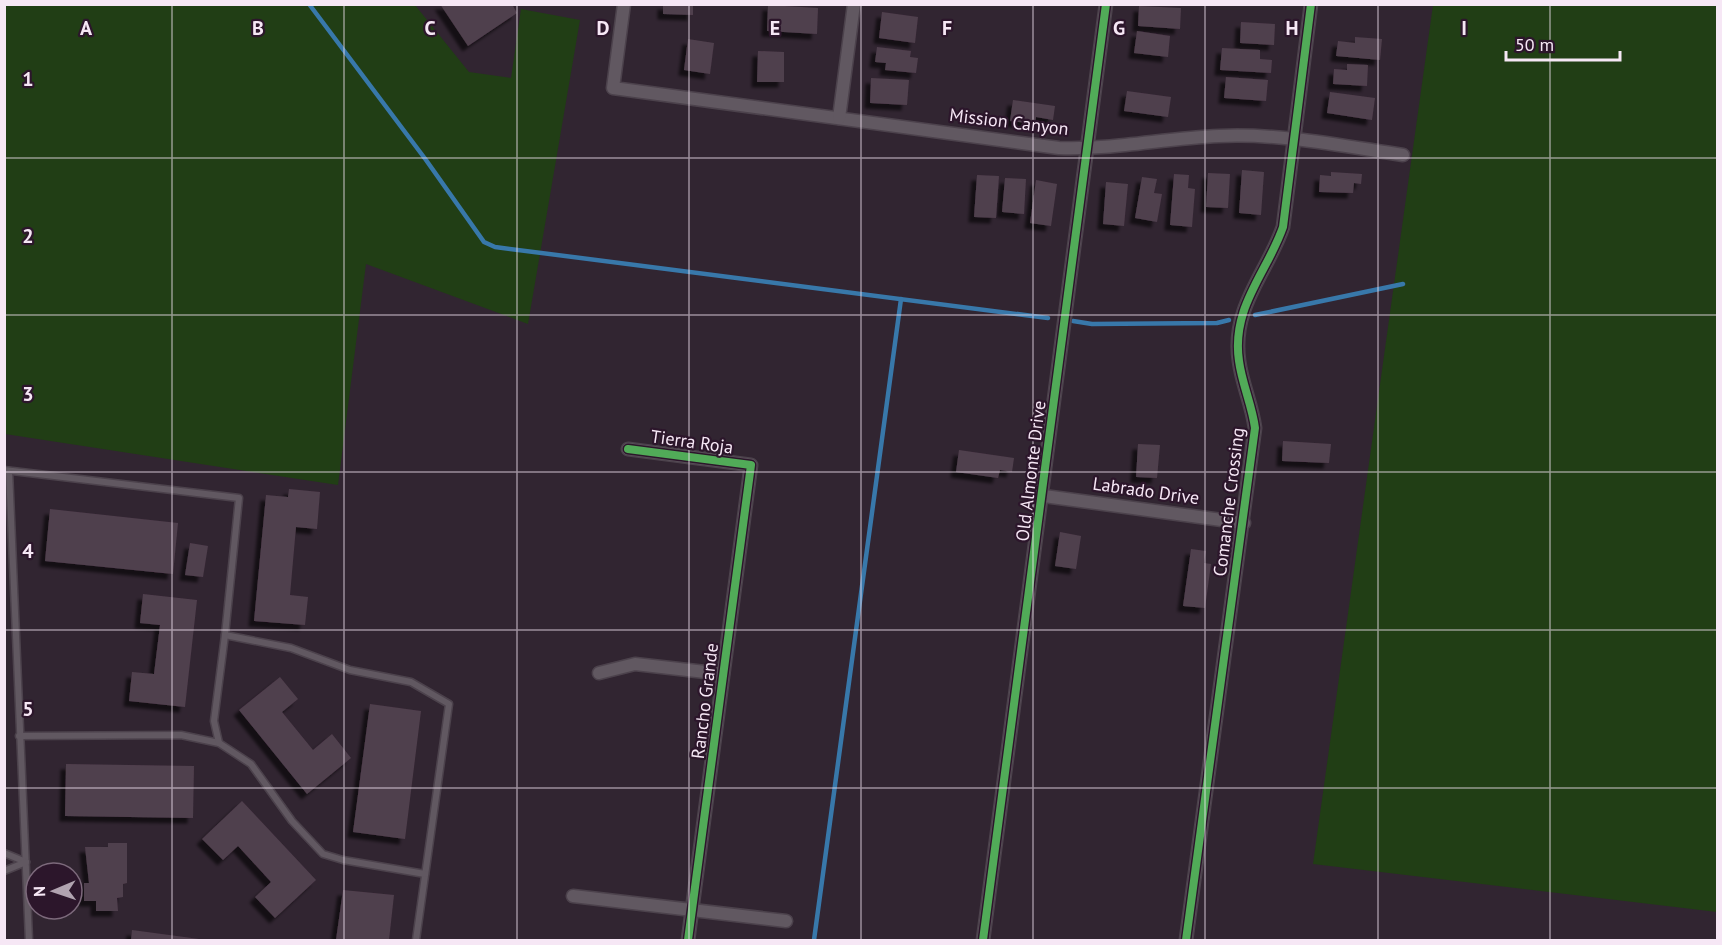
<svg xmlns="http://www.w3.org/2000/svg" width="1722" height="945" font-family="'PT Sans',sans-serif">
  <style>
    .green { fill: #213e15 }
    .lines { fill: none; stroke-linecap: round; stroke-linejoin: round }
    .stream { stroke: #3878aa; stroke-width: 4.5 }
    .building { fill: #503f4d; filter: url(#shadow) }
    .lane-casing { stroke: #4c424c; stroke-width: 9 }
    .street-casing { stroke: #4c424c; stroke-width: 15 }
    .lane { stroke: #615861; stroke-width: 6 }
    .street { stroke: #615861; stroke-width: 12 }
    .cycleway-casing { stroke: #2c162b; stroke-width: 11 }
    .cycleway { stroke: #51ab58; stroke-width: 8 }
    .grid { fill: none; stroke: #f6e7f5; stroke-width: 1.5; stroke-opacity: 0.55 }
    .labels { text-anchor: middle; stroke-width: 4.5; stroke-linejoin: round; paint-order: stroke }
    .street-label { font-size: 18px; fill: #f6e7f5; stroke: #2c162b }
    .grid-label { font-size: 20px; text-anchor: middle; font-weight: bold; fill: #f6e7f5; stroke: #2c162b; stroke-width: 4.5; stroke-linejoin: round; paint-order: stroke }
  </style>
  <defs>
    <filter id="shadow"><feDropShadow dx="-5.5" dy="5.5" stdDeviation="1.5" flood-color="#0009"/></filter>
  </defs>
  <rect width="100%" height="100%" fill="#312531"/>
  <g class="green">
    <polygon points="4,5 415,5 469,72 511,78 521,9 580,20 528,324 366,264 338,485 5,434"/>
    <polygon points="1433,5 1717,5 1717,912 1313,864"/>
  </g>
  <g class="lines">
    <g class="stream">
      <polyline points="309,4 426,160 484,242 495,247 1048,318"/>
      <polyline points="1255,315 1403,284"/>
      <polyline points="1073,321 1092,324 1217,323 1229,320"/>
      <polyline points="814,940 901,299"/>
    </g>
  </g>
  <g class="building">
    <polygon points="440,4 512,4 517,13 468,46"/>
    <polygon points="663,4 693,6 693,15 663,14"/>
    <polygon points="768,5 818,8 817,34 767,31"/>
    <polygon points="1139,6 1181,8 1180,29 1138,26"/>
    <polygon points="882,12 918,17 915,43 879,38"/>
    <polygon points="1241,22 1275,24 1274,45 1240,43"/>
    <polygon points="1137,31 1170,36 1168,57 1134,53"/>
    <polygon points="1355,37 1382,39 1380,60 1336,56 1338,41 1355,43"/>
    <polygon points="688,39 714,43 710,74 684,70"/>
    <polygon points="877,47 911,51 910,57 918,58 916,73 885,70 886,63 875,62"/>
    <polygon points="1222,48 1260,50 1260,59 1272,60 1271,73 1220,70"/>
    <polygon points="758,51 784,52 784,82 757,82"/>
    <polygon points="1347,64 1368,65 1367,86 1333,84 1334,69 1347,70"/>
    <polygon points="1226,77 1268,80 1266,101 1224,98"/>
    <polygon points="871,78 909,80 907,105 870,103"/>
    <polygon points="1127,91 1171,97 1168,117 1124,111"/>
    <polygon points="1330,92 1375,98 1372,120 1327,113"/>
    <polygon points="1013,100 1055,106 1053,120 1036,117 1035,124 1010,121"/>
    <polygon points="1242,170 1264,172 1261,215 1239,213"/>
    <polygon points="1331,172 1362,174 1361,184 1354,183 1353,193 1319,192 1320,175 1331,176"/>
    <polygon points="1208,173 1230,174 1228,208 1206,207"/>
    <polygon points="1174,174 1189,175 1188,188 1195,189 1192,227 1170,225"/>
    <polygon points="977,175 999,176 996,218 974,217"/>
    <polygon points="1142,177 1157,179 1154,193 1162,194 1157,222 1135,218"/>
    <polygon points="1005,178 1026,179 1024,214 1002,212"/>
    <polygon points="1036,180 1057,184 1051,226 1030,223"/>
    <polygon points="1106,182 1128,184 1124,226 1103,224"/>
    <polygon points="1283,441 1331,444 1329,463 1282,461"/>
    <polygon points="1138,444 1160,445 1157,478 1136,477"/>
    <polygon points="959,450 1014,458 1012,472 1000,470 998,478 956,472"/>
    <polygon points="289,489 320,492 317,529 296,527 290,595 308,597 305,625 254,621 266,495 288,497"/>
    <polygon points="50,509 178,523 173,574 45,561"/>
    <polygon points="1060,532 1081,536 1076,569 1055,566"/>
    <polygon points="190,543 208,546 203,577 185,575"/>
    <polygon points="1191,549 1206,551 1204,563 1211,564 1205,608 1183,606"/>
    <polygon points="143,594 197,600 185,707 129,701 132,672 154,674 160,625 140,623"/>
    <polygon points="280,677 298,699 282,712 313,750 332,734 351,758 307,794 239,710"/>
    <polygon points="370,704 421,711 405,839 353,832"/>
    <polygon points="66,764 194,766 193,818 65,816"/>
    <polygon points="242,801 316,880 275,918 255,897 271,882 238,846 223,860 202,839"/>
    <polygon points="108,843 127,843 127,883 123,884 123,897 117,898 118,911 96,911 96,901 84,901 84,883 89,883 85,847 108,847"/>
    <polygon points="343,890 394,895 389,940 336,940"/>
    <polygon points="132,930 199,939 199,940 131,940"/>
  </g>
  <g class="lines">
    <defs>
      <g id="lane">
        <polyline points="4,470 239,498 225,635 291,648 350,670 411,682 449,704 416,940"/>
        <polyline points="9,471 29,940"/>
        <polyline points="19,736 181,735 219,743 251,764 292,821 323,854 343,860 425,874"/>
        <polyline points="219,743 214,721 225,635"/>
        <polyline points="4,853 26,862"/>
        <polyline points="4,871 26,862"/>
      </g>
      <g id="street">
        <path d="M 624,4 L 613,88 L 1059,148 C 1113,150 1165,138 1219,136 C 1280,133 1343,146 1403,155"/>
        <polyline points="839,118 854,4"/>
        <polyline points="628,449 751,465 688,940"/>
        <polyline points="1044,496 1244,523"/>
        <polyline points="599,673 635,664 723,674"/>
        <polyline points="573,896 786,921"/>
        <polyline points="983,940 1106,4"/>
        <path d="M 1186,940 L 1255,428 C 1252,405 1242,384 1239,361 C 1231,307 1267,273 1283,227 L 1311,4"/>
      </g>
    </defs>
    <use href="#lane" class="lane-casing"/>
    <use href="#street" class="street-casing"/>
    <use href="#lane" class="lane"/>
    <use href="#street" class="street"/>
    <defs>
      <g id="cycleway">
        <polyline points="628,449 751,465 688,940"/>
        <polyline points="983,940 1106,4"/>
        <path d="M 1186,940 L 1255,428 C 1252,405 1242,384 1239,361 C 1231,307 1267,273 1283,227 L 1311,4"/>
      </g>
    </defs>
    <use href="#cycleway" class="cycleway-casing"/>
    <use href="#cycleway" class="cycleway"/>
  </g>
  <path class="grid" d="M 172,4 L 172,940M 344,4 L 344,940M 517,4 L 517,940M 689,4 L 689,940M 861,4 L 861,940M 1033,4 L 1033,940M 1205,4 L 1205,940M 1378,4 L 1378,940M 1550,4 L 1550,940M 4,158 L 1718,158M 4,315 L 1718,315M 4,472 L 1718,472M 4,630 L 1718,630M 4,788 L 1718,788"/>
  <g class="labels">
    <g class="street-label">
      <text transform="translate(1009 122) rotate(7)" y="6">Mission Canyon</text>
      <text transform="translate(692 442) rotate(8)" y="6">Tierra Roja</text>
      <text transform="translate(1031 471) rotate(-83)" y="6">Old Almonte Drive</text>
      <text transform="translate(1146 491) rotate(8)" y="6">Labrado Drive</text>
      <text transform="translate(1229 502) rotate(-83)" y="6">Comanche Crossing</text>
      <text transform="translate(705 701) rotate(-83)" y="6">Rancho Grande</text>
    </g>
  </g>
  <g class="grid-label">
    <text x="86" y="35">A</text>
    <text x="258" y="35">B</text>
    <text x="430" y="35">C</text>
    <text x="603" y="35">D</text>
    <text x="775" y="35">E</text>
    <text x="947" y="35">F</text>
    <text x="1119" y="35">G</text>
    <text x="1292" y="35">H</text>
    <text x="1464" y="35">I</text>
    <text x="28" y="86">1</text>
    <text x="28" y="243">2</text>
    <text x="28" y="401">3</text>
    <text x="28" y="558">4</text>
    <text x="28" y="716">5</text>
  </g>
  <rect width="1722" height="945" fill="none" stroke="#f6e7f5" stroke-width="12"/>
  <g transform="translate(54 891) rotate(268)"><circle r="28" fill="#2c162b" stroke="#7d6a7c" stroke-width="1.5"/>
  <path d="M0-4.5L10 22L0 15L-10 22Z" fill="#b1a3b0"/>
  <text y="-9" font-size="16" font-weight="bold" text-anchor="middle" fill="#f6e7f5">N</text>
  </g>
  <path d="M1506 51v9h114v-9" fill="none" stroke="#f6e7f5" stroke-width="3"/>
  <text x="1515" y="51" font-size="18" fill="#f6e7f5" stroke="#2c162b" stroke-width="4.5" paint-order="stroke">50 m</text>
</svg>
